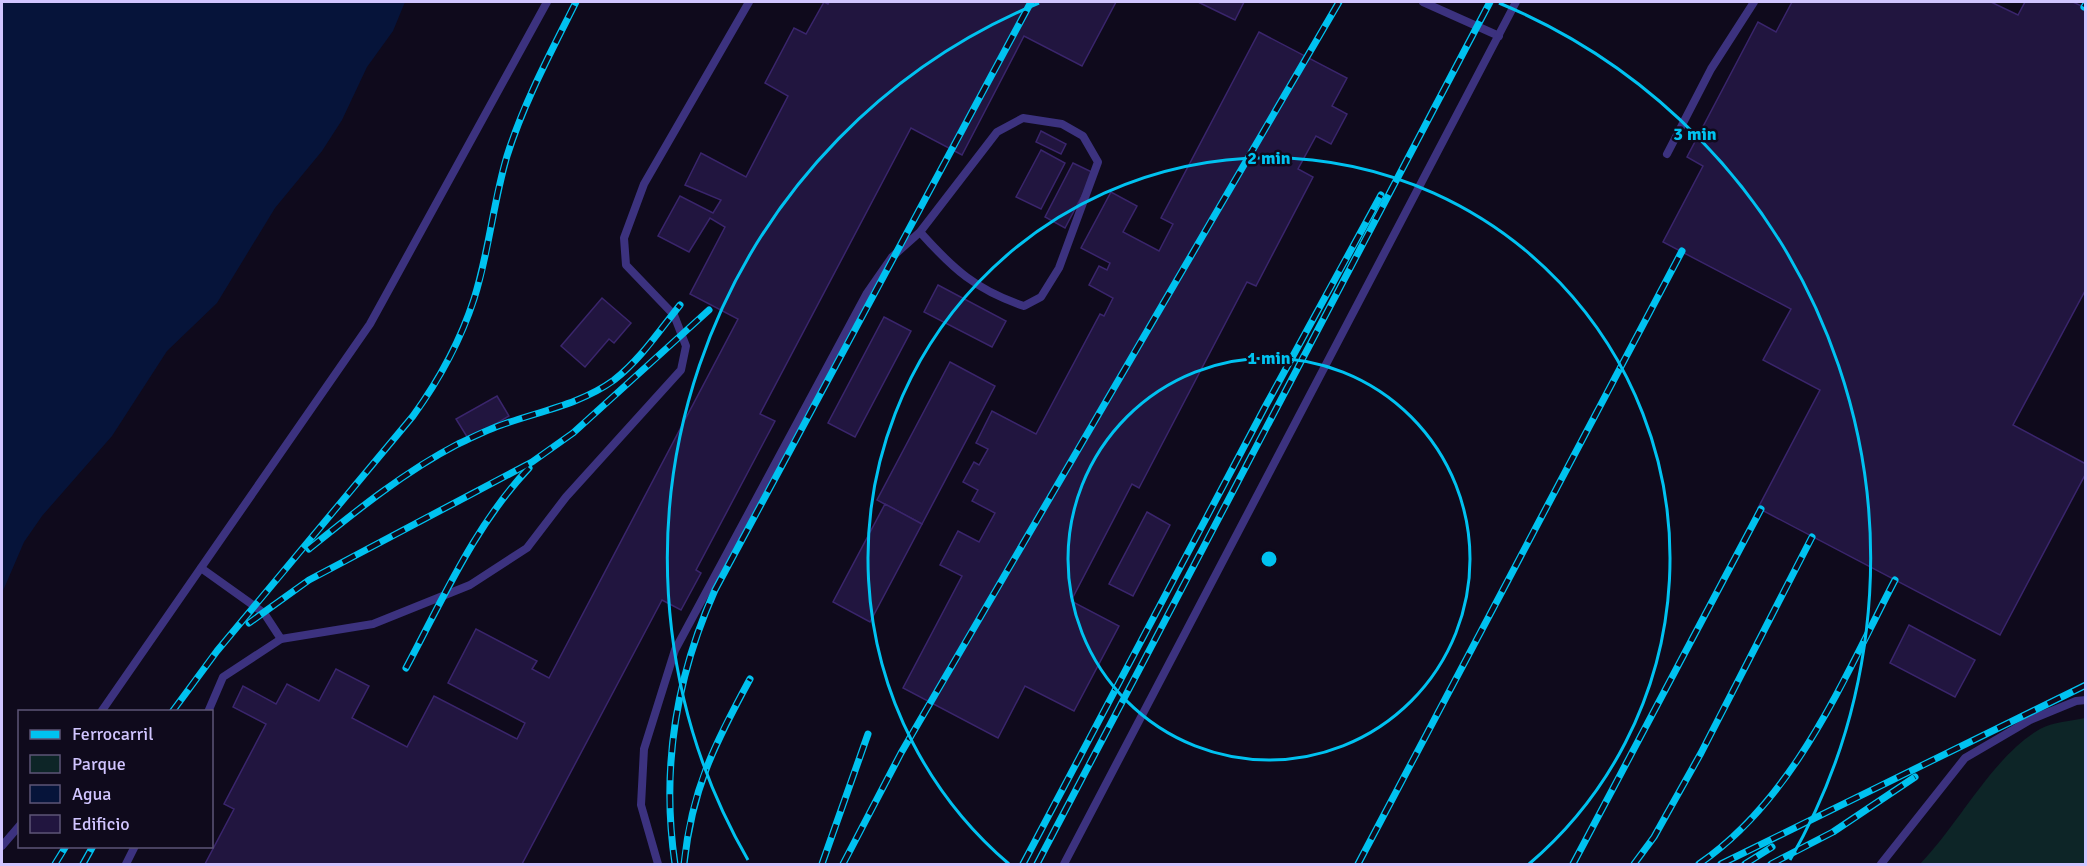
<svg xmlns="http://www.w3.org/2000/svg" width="2087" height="866" font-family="Signika,sans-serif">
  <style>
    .green { fill: #0d2527 }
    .water { fill: #06143a }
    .building { fill: #21153f; stroke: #3a256c; stroke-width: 1.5 }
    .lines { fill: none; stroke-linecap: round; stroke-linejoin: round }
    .lane { stroke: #3c327f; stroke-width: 8 }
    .rail-casing { stroke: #00c2f0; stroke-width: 7 }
    .rail { stroke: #0f0a1c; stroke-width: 4.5; stroke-dasharray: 14; stroke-linecap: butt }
    .ring { fill: none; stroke: #00c2f0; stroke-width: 3 }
    .centre { fill: #00c2f0; stroke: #0f0a1c; stroke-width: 3 }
    .ring-label { font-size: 18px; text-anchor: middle; font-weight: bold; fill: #00c2f0; stroke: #0f0a1c; stroke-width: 5; stroke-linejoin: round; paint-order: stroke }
  </style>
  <rect width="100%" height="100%" fill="#0f0a1c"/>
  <path class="green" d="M 2085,718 L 2085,864 L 1920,864 C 1959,824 1993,756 2040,729 C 2052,722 2072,721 2085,718 Z"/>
  <polygon class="water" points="2,2 405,2 393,31 367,67 342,120 322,151 275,208 217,303 167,351 112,436 42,516 24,542 2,593"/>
  <g class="building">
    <polygon points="824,2 828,4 829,2 1116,2 1082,66 1024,36 962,155 911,128 760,414 775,421 696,570 701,573 681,610 662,600 522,864 205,864 234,809 224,804 266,724 233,707 243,686 276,704 287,684 319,701 336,669 369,686 352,718 407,747 434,696 517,739 525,723 448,683 476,629 537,661 532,669 549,678 738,319 690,294 725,227 710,218 689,252 658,236 680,196 713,213 721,200 685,185 701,153 746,177 788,96 765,83 794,28 806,34"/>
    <polygon points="1198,2 1244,2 1235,20"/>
    <polygon points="1792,2 1991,2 2018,15 2025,2 2073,2 2086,8 2086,289 2013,425 2086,464 2086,473 2000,635 1758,508 1820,390 1763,360 1791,309 1663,242 1703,166 1687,157 1758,22 1776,32"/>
    <polygon points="1259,32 1347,78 1332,106 1347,114 1331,144 1316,136 1298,169 1313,177 1256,286 1247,282 1139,488 1132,484 1071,601 1119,626 1074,711 1025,686 998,738 903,688 962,576 940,565 958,531 979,542 995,513 972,501 978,490 963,482 974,462 979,465 988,449 976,443 992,411 1036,434 1100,314 1104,316 1113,298 1089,285 1099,266 1107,270 1110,263 1081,248 1111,192 1137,206 1123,232 1159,251 1173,224 1161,218"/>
    <polygon points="1041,131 1066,144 1061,154 1036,142"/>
    <polygon points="1041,150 1065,163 1041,209 1016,197"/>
    <polygon points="1073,163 1094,173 1065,228 1045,217"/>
    <polygon points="938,285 1006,321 992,347 924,312"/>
    <polygon points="602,298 631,323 614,343 609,339 585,367 561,346"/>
    <polygon points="884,317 911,331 855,437 828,423"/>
    <polygon points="950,362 995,386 922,524 877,500"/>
    <polygon points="497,396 509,416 469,440 456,419"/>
    <polygon points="885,504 922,524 870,622 833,602"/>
    <polygon points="1147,512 1170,525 1133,596 1109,584"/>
    <polygon points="1909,625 1975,660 1955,697 1890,663"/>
  </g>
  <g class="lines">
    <g class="lane">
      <polyline points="1423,2 1499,36"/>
      <polyline points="1667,154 1711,69 1754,2"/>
      <polyline points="201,568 264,613 281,639"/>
      <polyline points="101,712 370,324 547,2"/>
      <polyline points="208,712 223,677 281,639 373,624 470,585 527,548 566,497 681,370 686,346 674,315 626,265 624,238 644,184 749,2"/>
      <polyline points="2,846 20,825"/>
      <polyline points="126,864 135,846"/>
      <path d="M 658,864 L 641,805 L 644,749 L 675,650 L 867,293 L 892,257 L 920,232 L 997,132 L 1023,118 L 1062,124 L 1083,136 L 1098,162 L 1059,268 L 1041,297 L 1024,306 C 976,290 953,269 920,232"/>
      <polyline points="1064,864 1516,2"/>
      <polyline points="1881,864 1965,758 2030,720 2076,701 2086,700"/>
    </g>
    <defs>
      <g id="rail">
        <polyline points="2084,7 2086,4"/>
        <path d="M 309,549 C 356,511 404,472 458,444 C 473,437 489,429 504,424 C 541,411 581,404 614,380 C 640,360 660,330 680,305"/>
        <polyline points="249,623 309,580 532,462 573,433 709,310"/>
        <path d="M 406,668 C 443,599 475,525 529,468"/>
        <path d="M 172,712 L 217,651 L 413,416 C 439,380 460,342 474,299 C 489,252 493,203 507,156 C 524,102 551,52 576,2"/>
        <polyline points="55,864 66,846"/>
        <polyline points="83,864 93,846"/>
        <path d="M 675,864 C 661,769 676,677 715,590 L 1031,2"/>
        <path d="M 684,864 C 692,789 714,745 750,679"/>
        <polyline points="822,864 868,734"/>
        <polyline points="843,864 901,753 1339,2"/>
        <polyline points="1023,864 1265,407 1381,195"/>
        <polyline points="1037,864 1490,2"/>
        <polyline points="1358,864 1682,251"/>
        <polyline points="1573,864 1761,509"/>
        <polyline points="1634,864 1654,837 1701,753 1812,537"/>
        <path d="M 1699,864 C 1796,797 1842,681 1895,580"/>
        <polyline points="1721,864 2086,685"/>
        <polyline points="1745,864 1772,847"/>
        <polyline points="1771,864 1833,832 1915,777"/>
      </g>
    </defs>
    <use href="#rail" class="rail-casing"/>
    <use href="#rail" class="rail"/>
  </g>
  <g class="ring">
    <circle cx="1269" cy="559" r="201"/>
    <path d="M1009 864A401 401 0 1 1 1529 864"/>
    <path d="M748 860A602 602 0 0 1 1039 3M1499 3A602 602 0 0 1 1790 860"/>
  </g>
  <circle cx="1269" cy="559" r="9" class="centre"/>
  <g class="ring-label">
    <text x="1695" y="140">3 min</text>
    <text x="1269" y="164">2 min</text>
    <text x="1269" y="364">1 min</text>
  </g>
  <rect width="2087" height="866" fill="none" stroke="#d1c5ff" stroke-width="6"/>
  <rect x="18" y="710" width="195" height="138" fill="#0f0a1c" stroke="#5d5577" stroke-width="1.5"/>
  <rect x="30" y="730" width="30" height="9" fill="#00c2f0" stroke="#5d5577" stroke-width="1.5"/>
  <text x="72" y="740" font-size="18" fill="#d1c5ff">Ferrocarril</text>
  <rect x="30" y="755" width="30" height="18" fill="#0d2527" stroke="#5d5577" stroke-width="1.5"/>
  <text x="72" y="770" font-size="18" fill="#d1c5ff">Parque</text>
  <rect x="30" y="785" width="30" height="18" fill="#06143a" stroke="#5d5577" stroke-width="1.5"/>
  <text x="72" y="800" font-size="18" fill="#d1c5ff">Agua</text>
  <rect x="30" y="815" width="30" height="18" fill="#21153f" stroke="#5d5577" stroke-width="1.5"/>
  <text x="72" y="830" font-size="18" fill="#d1c5ff">Edificio</text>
</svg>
